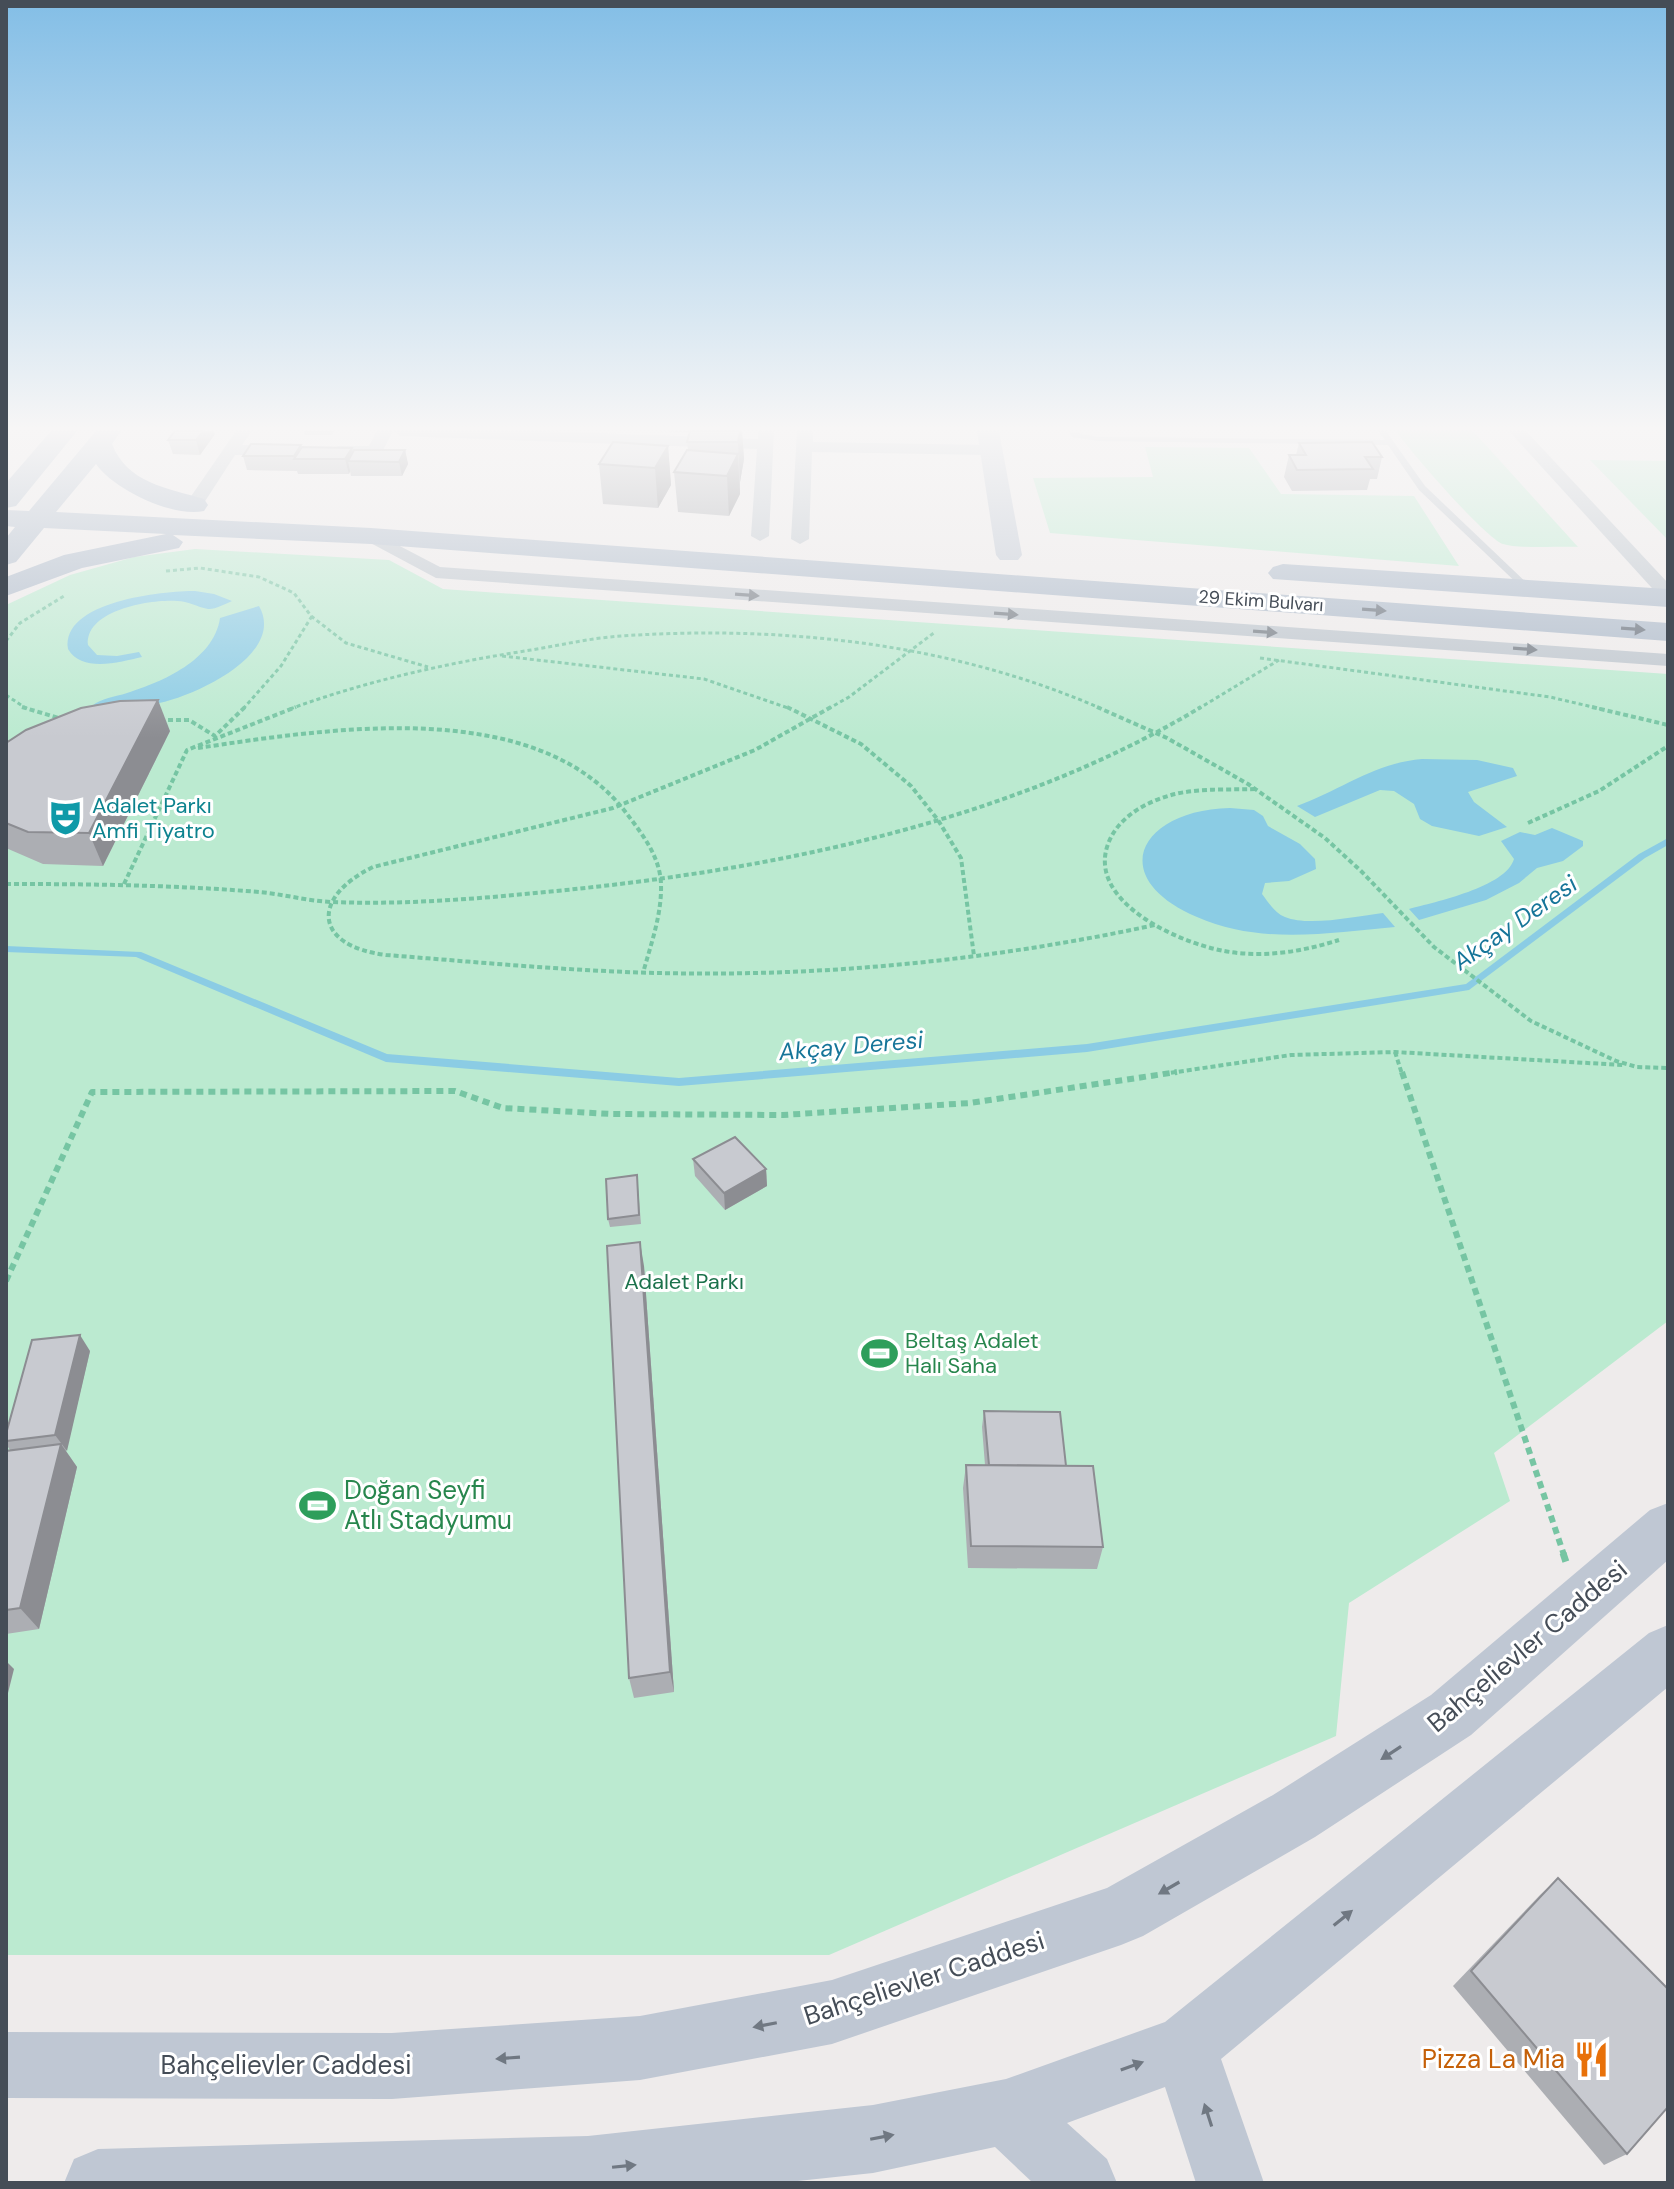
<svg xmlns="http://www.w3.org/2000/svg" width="1674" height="2189" font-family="'DM Sans',sans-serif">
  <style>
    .green { fill: #bbead0 }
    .water { fill: #8bcce4 }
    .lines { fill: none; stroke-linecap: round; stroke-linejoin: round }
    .stream { fill: #8bcce4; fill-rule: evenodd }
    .path-far3 { stroke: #76c5a3; stroke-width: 3; stroke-dasharray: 4 3; stroke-linecap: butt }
    .path-far2 { stroke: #76c5a3; stroke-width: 4; stroke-dasharray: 5 3; stroke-linecap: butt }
    .path-far1 { stroke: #76c5a3; stroke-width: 6; stroke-dasharray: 7 5; stroke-linecap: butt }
    .path { stroke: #76c5a3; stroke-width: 7; stroke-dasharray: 9 6; stroke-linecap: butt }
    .lane { fill: #bdc5cd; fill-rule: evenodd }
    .street { fill: #bdc5cd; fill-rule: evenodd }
    .secondary { fill: #bfc7d3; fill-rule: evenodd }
    .primary { fill: #acb9c9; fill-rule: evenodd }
    .wall { fill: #acaeb3 }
    .shaded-wall { fill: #8c8d92 }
    .building { fill: #c8cad0; stroke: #8c8d92; stroke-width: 2 }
    .oneway { fill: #6f7780 }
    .oneway2 { fill: #646d79 }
    .oneway3 { fill: #707882 }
    .labels { text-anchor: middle; stroke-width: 6; stroke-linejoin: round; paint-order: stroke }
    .far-street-label { font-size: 18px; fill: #454d57; stroke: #fff }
    .culture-label { font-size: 22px; fill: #0d838f; stroke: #fff; text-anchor: start }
    .park-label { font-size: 22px; fill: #1c724c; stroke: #fff }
    .leisure-label { font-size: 22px; fill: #27864d; stroke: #fff; text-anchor: start }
    .water-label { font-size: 24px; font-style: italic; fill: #167599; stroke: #fff }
    .near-leisure-label { font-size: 26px; fill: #27864d; stroke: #fff; text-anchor: start }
    .near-street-label { font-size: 26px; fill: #454d57; stroke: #fff }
    .near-food-label { font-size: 26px; fill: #c56008; stroke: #fff; text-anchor: end }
  </style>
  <rect width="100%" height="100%" fill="#eeebeb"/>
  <g class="green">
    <path d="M 1396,431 L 1473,431 L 1578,547 C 1562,546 1517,549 1503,544 C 1485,538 1410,451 1396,431 Z"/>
    <polygon points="1145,447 1249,448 1281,494 1414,496 1459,566 1050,533 1033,478 1153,477"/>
    <polygon points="1590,460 1668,461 1668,540"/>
    <polygon points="195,549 389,560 443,589 1668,674 1668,1321 1494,1453 1510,1501 1349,1603 1336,1736 829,1955 6,1955 6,605 70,575 134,557"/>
  </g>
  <g class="water">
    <path d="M 195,591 L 214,594 L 232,601 C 225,604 214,610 208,609 C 197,607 188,601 177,601 C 151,599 85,610 88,645 L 97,655 L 117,656 L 139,652 L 142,657 C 120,662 82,673 68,649 C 61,601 163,591 195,591 Z"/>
    <path d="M 259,606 C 287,655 191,698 154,704 C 135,708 112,705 92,706 C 101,698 115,697 127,693 C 162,682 214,660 220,618 Z"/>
    <path d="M 1422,759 L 1477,760 L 1513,768 L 1517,776 L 1468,792 L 1474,802 L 1507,827 L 1479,836 L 1432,826 L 1420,819 L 1414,804 L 1394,791 L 1380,790 L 1315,817 L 1297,806 C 1341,790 1374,763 1422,759 Z"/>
    <path d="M 1230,808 L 1254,810 L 1263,816 L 1268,826 L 1300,844 L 1315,859 L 1316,869 L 1289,881 L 1265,883 L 1262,894 C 1268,902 1275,913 1285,917 C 1309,927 1357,916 1383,913 L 1395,927 C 1329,933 1260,945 1197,917 C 1104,877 1140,810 1230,808 Z"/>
    <path d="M 1552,828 L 1583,841 L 1583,846 L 1563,861 L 1537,868 L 1519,883 L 1486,900 L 1419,920 L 1409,909 C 1435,902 1506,887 1514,859 L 1501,841 L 1520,832 L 1535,835 Z"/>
  </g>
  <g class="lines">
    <polygon class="stream" points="1668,838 1668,845 1645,858 1469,990 1087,1052 679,1086 386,1062 136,957 6,952 6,946 141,952 387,1054 679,1078 1087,1044 1466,984 1639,854"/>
    <g class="path-far3">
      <polyline points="166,571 200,568 259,577 294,593 311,616 346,643 428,667"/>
      <polyline points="6,641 20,623 64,596"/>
      <polyline points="502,656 704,679 791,709"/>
      <polyline points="1260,658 1550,697 1601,709"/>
      <polyline points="6,695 27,709"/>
      <polyline points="243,709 281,666 312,616"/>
      <path d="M 290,709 C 369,680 448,663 531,650 C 561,645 591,638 621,636 C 783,625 952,643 1102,709"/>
      <polyline points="828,709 849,697 935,632"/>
      <polyline points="1198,709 1279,660"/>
    </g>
    <g class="path-far2">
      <polyline points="22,707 62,719"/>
      <polyline points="787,707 861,744 911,786 938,820 961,858 974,956"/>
      <path d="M 831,707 L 755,750 L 613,808 L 373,867 C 310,898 314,946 386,955 C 477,962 568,971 659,973 C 827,977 992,960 1155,925"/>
      <polyline points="1097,707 1167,738 1248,784 1325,838 1361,871 1434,947 1531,1021 1616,1061 1637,1067 1668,1068"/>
      <polyline points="1592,707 1668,725"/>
      <polyline points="160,720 189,720 215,736 245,707"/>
      <path d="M 198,748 C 326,729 537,694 627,814 C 643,835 660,857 661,884 C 662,914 651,944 643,973"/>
      <path d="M 1255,789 C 1229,790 1201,788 1175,794 C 1152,800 1128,811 1114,832 C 1074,896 1175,942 1224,951 C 1263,958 1301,952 1339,940"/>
      <polyline points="1528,823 1599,791 1668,746"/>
      <path d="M 6,884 C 90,884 174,885 259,892 C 283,894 307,901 332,902 C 410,905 488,898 566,890 C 781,868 1014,820 1201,707"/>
      <polyline points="124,884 187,750 296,707"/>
      <polyline points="1395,1052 1402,1074"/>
      <polyline points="1163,1074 1291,1055 1395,1052 1623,1065"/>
    </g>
    <g class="path-far1">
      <polyline points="1402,1072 1564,1555"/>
      <polyline points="6,1281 92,1092 455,1091 503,1108 611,1114 783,1115 970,1103 1177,1072"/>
    </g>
    <polyline class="path" points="1563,1553 1566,1562"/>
    <polygon class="lane" points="1068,431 1098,437 1385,440 1378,431 1386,431 1425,486 1533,589 1525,591 1419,490 1388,445 1098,441 1072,437"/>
    <g class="street">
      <polygon points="236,431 252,431 242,445 284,445 292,450 284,455 235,455 200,509 188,509 185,505"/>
      <polygon points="377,431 393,431 381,454 338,456 330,451 338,446 369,446"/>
      <polygon points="393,431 542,431 758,439 758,431 774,431 769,536 760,541 751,536 757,449 401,436"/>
      <polygon points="797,431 813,431 813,442 990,445 998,450 990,455 812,452 809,539 800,544 791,539"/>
      <polygon points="1509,431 1526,431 1668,583 1668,600 1661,598"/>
      <polygon points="371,531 440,567 1668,654 1668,666 436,578 365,540 362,536"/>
    </g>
    <g class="secondary">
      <polygon points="977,431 999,431 1022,555 1018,560 1000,560 996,555"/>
      <polygon points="1668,1503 1668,1560 1471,1735 1315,1837 1143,1936 1121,1945 832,2044 640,2080 392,2099 6,2098 6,2032 392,2033 640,2016 832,1980 1107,1888 1273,1795 1431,1695 1650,1510"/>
      <polygon points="1668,1625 1668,1687 1221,2059 1264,2183 1196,2183 1165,2087 1067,2123 1107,2159 1117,2183 1033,2183 995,2147 873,2173 779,2183 64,2183 74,2159 98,2149 588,2136 873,2105 1006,2079 1165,2022 1649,1633"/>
    </g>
    <g class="primary">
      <polygon points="51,431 77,431 16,506 6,508 6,483"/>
      <path d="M 96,431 L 121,431 L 112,444 C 127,483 167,488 204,499 L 208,505 L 204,511 C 173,518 113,489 96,464 L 56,512 L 371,528 L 1668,623 L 1668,641 L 371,544 L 173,535 L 183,542 L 179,548 L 82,568 L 6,596 L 6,577 L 64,555 L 166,534 L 44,528 L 16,562 L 6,565 L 6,538 L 15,527 L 6,526 L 6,510 L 29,511 Z"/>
      <polygon points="1283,564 1668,589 1668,607 1273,579 1268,573 1273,567"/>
    </g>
  </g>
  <g class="wall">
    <polygon points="304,431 334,431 332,435 305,435"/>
    <polygon points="648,431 742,431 744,459 740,482 740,494 729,516 678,512 674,472 688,450 687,442 689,432"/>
    <polygon points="215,434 200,455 173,454 168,440"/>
    <polygon points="1299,443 1382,457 1377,479 1370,479 1367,490 1292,491 1284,477 1289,455 1296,455"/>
    <polygon points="301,445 302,447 353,452 405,450 408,464 402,476 351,476 350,471 349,474 298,474 297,471 247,470 243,456"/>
    <polygon points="668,446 671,485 658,508 603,504 599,464"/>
    <polygon points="170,731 103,866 43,864 6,848 6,743"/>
    <polygon points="693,1159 766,1169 767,1186 725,1210 695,1176"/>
    <polygon points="637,1175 641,1224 610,1227 608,1219"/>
    <polygon points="644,1266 674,1692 634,1698 629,1678"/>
    <polygon points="90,1351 66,1451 77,1467 39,1629 6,1634 6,1451 10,1450 6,1444 6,1434"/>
    <polygon points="984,1411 1066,1466 1103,1547 1097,1569 968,1568 963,1488 966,1465 985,1465 982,1427"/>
    <polygon points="1558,1878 1627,2154 1604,2165 1453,1986 1540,1895"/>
  </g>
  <g class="shaded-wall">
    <polygon points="203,431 214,431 215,434 200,455 196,440"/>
    <polygon points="740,431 742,431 744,459 740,482 738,442"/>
    <polygon points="668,446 671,485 658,508 655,468"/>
    <polygon points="352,448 355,462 348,461 350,471 349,474 345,459"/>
    <polygon points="405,450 408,464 402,476 399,462"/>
    <polygon points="738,454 740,494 729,516 727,476"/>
    <polygon points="158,700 170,731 103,866 89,833"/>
    <polygon points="766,1169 767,1186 725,1210 724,1193"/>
    <polygon points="640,1242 644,1266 674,1692 670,1672"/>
    <polygon points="80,1335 90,1351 67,1451 55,1435"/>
    <polygon points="61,1444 77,1467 39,1629 20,1608"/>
    <polygon points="6,1661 14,1669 6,1701"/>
  </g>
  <g class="building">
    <polygon points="175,431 203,431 196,440 168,440"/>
    <polygon points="690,431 740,431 738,442 687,442"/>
    <polygon points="613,442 668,446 655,468 599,464"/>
    <polygon points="1372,442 1382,457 1365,457 1373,469 1297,470 1289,455 1306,455 1299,443"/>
    <polygon points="251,444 301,445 294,456 243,456"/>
    <polygon points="302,447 352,448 345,459 294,459"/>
    <polygon points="354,450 405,450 399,462 348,461"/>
    <polygon points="687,450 738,454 727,476 674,472"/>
    <polygon points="158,700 89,833 28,832 6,823 6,743 26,730 81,708 120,701"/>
    <polygon points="735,1137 766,1169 724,1193 693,1159"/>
    <polygon points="637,1175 639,1215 608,1219 606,1179"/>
    <polygon points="640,1242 670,1672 629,1678 607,1246"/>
    <polygon points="80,1335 55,1435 6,1441 6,1434 32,1340"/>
    <polygon points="984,1411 1060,1412 1066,1466 989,1465"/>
    <polygon points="61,1444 20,1608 6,1610 6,1451"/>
    <polygon points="966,1465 1093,1466 1103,1547 971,1546"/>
    <polygon points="1558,1878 1668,1989 1668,2107 1627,2154 1471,1971"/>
  </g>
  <defs><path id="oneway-solid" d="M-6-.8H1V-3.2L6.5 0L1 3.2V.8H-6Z" transform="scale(2)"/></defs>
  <g class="oneway">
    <use href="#oneway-solid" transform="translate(747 595) rotate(4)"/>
    <use href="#oneway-solid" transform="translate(1006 614) rotate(4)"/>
    <use href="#oneway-solid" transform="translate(1265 632) rotate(4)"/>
    <use href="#oneway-solid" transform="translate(1525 649) rotate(4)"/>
  </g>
  <g class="oneway2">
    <use href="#oneway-solid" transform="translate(1374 610) rotate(4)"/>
    <use href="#oneway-solid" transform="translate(1633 629) rotate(4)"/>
  </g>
  <g class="oneway3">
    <use href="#oneway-solid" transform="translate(1391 1753) rotate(147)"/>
    <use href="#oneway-solid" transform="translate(1169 1888) rotate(150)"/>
    <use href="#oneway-solid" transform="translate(1343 1918) rotate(-39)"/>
    <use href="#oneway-solid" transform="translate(765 2025) rotate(169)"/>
    <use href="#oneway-solid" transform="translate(508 2058) rotate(176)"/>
    <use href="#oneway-solid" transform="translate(1132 2066) rotate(-20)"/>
    <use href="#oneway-solid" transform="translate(1208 2115) rotate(-108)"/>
    <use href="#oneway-solid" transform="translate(882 2137) rotate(-11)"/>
    <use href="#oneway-solid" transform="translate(624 2166) rotate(-6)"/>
  </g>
  <linearGradient id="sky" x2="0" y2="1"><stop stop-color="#83bee6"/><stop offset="0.58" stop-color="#f7f6f6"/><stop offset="1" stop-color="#f7f6f6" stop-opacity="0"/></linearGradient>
  <rect width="1674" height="738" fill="url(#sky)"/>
  <defs>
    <symbol id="theatre-bare" viewBox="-9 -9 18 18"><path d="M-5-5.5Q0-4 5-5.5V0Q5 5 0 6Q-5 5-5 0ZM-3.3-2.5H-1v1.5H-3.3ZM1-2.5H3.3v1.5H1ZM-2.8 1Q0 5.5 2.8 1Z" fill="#0f9aa8" stroke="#fff" stroke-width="2.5" paint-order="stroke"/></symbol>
    <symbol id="stadium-bare" viewBox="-9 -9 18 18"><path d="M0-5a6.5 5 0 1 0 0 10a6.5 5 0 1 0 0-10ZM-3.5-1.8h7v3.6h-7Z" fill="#2e9e5b" stroke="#fff" stroke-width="2.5" paint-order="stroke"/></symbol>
    <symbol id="restaurant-bare" viewBox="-9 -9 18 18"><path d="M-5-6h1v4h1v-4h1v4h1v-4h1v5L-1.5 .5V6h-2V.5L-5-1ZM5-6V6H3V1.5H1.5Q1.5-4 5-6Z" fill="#e8710a" stroke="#fff" stroke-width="2.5" paint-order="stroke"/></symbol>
  </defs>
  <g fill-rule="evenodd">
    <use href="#theatre-bare" x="40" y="792" width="51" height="51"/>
    <use href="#stadium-bare" x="854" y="1328" width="51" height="51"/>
    <use href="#stadium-bare" x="292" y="1480" width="51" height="51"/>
    <use href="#restaurant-bare" x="1566" y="2034" width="51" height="51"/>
  </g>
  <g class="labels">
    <g class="far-street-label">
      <text transform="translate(1261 601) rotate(4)" y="6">29 Ekim Bulvarı</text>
    </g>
    <g class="culture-label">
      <text x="92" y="813">Adalet Parkı<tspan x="92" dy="25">Amfi Tiyatro</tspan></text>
    </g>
    <g class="park-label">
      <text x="684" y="1289">Adalet Parkı</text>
    </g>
    <g class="leisure-label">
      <text x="905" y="1348">Beltaş Adalet<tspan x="905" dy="25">Halı Saha</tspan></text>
    </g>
    <g class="water-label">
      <text transform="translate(1515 923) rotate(-35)" y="8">Akçay Deresi</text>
      <text transform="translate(851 1046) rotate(-5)" y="8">Akçay Deresi</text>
    </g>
    <g class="near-leisure-label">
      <text x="344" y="1499">Doğan Seyfi<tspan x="344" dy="30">Atlı Stadyumu</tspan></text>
    </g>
    <g class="near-street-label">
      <text transform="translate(1527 1646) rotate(-40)" y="9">Bahçelievler Caddesi</text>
      <text transform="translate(924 1978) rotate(-18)" y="9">Bahçelievler Caddesi</text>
      <text x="286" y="2074">Bahçelievler Caddesi</text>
    </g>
    <g class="near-food-label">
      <text x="1565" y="2068">Pizza La Mia</text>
    </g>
  </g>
  <rect width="1674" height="2189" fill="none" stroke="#454d57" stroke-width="16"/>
</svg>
